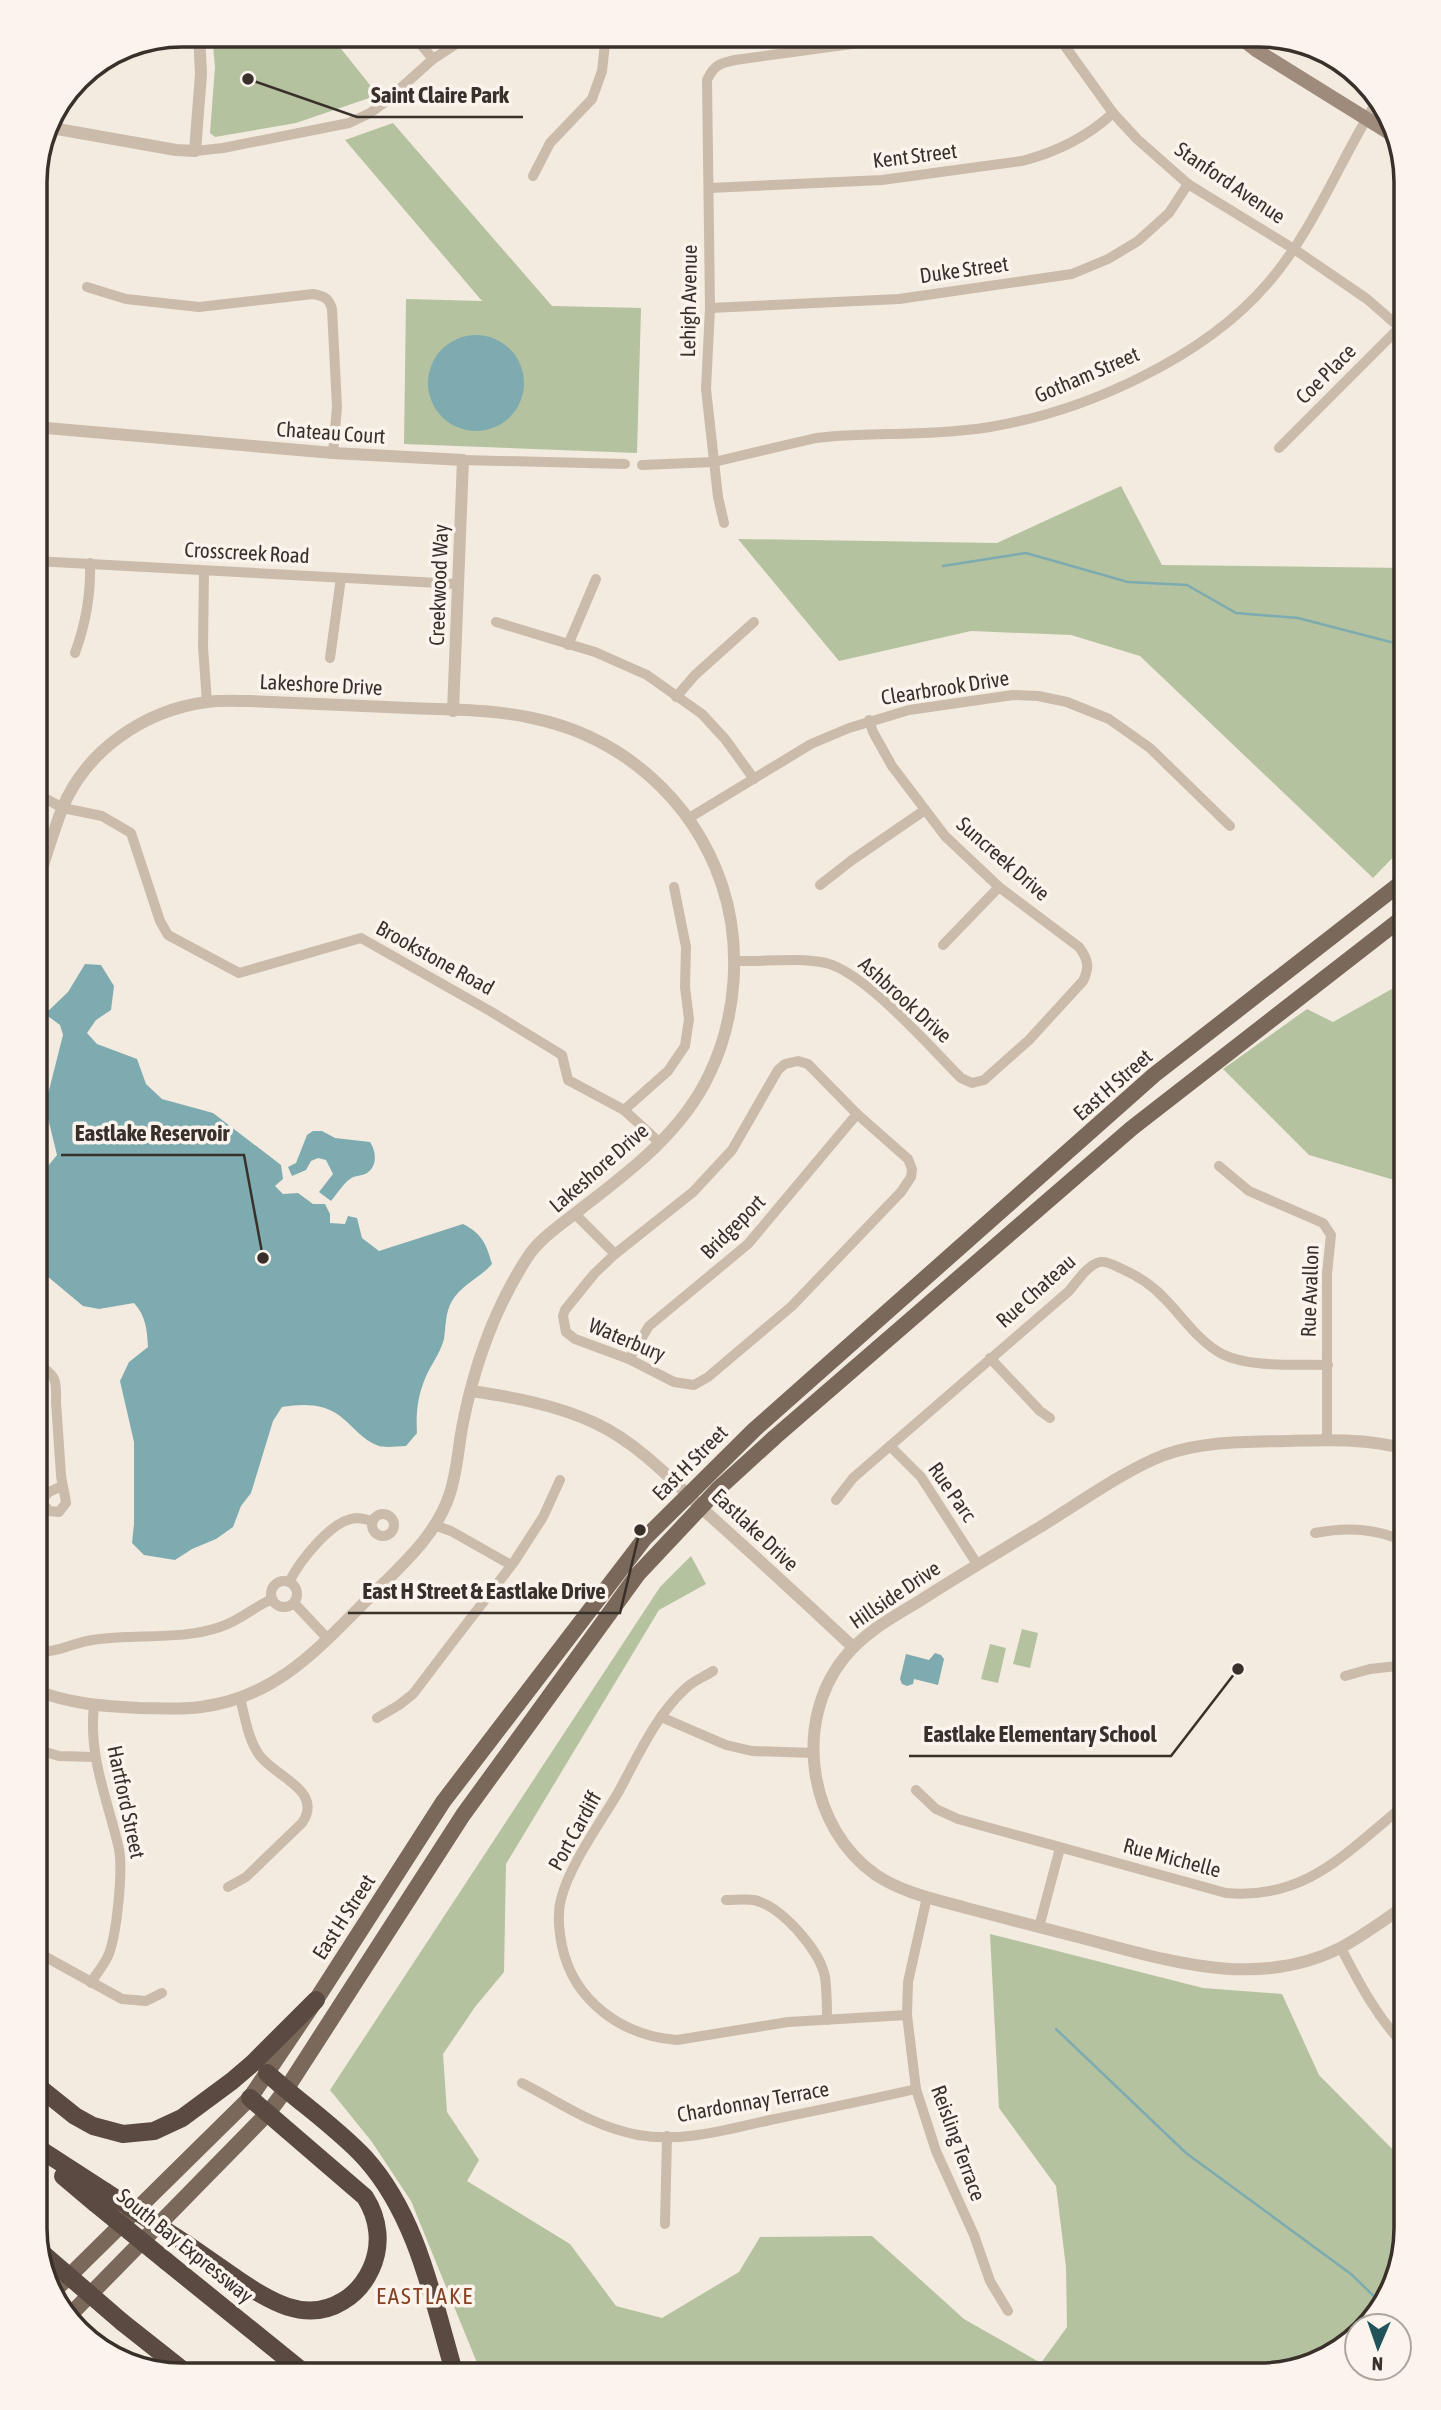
<svg xmlns="http://www.w3.org/2000/svg" width="1441" height="2410" font-family="'Asap Condensed',sans-serif">
  <style>
    .green { fill: #b4c29f }
    .water { fill: #7eabb0 }
    .lines { fill: none; stroke-linecap: round; stroke-linejoin: round }
    .stream { stroke: #7eabb0; stroke-width: 2.5 }
    .minor { stroke: #cbbbab; stroke-width: 10 }
    .tertiary { stroke: #cbbbab; stroke-width: 12 }
    .secondary { stroke: #9f8b7c; stroke-width: 14 }
    .primary { stroke: #7a685b; stroke-width: 16 }
    .motorway { stroke: #5a4a41; stroke-width: 18 }
    .motorway-bridge { stroke: #5a4a41; stroke-width: 18 }
    .labels { text-anchor: middle; stroke-width: 7; stroke-linejoin: round; paint-order: stroke }
    .street-label { font-size: 21px; fill: #39302a; stroke: #faf4ec }
    .neighbourhood-label { font-size: 23px; letter-spacing: 2px; fill: #874124; stroke: #faf4ec }
    .rim { fill: none; stroke: #39302a; stroke-width: 3.5 }
    .leader { fill: none; stroke: #39302a; stroke-width: 2.5 }
    .callout-dot { fill: #39302a; stroke: #faf4ec; stroke-width: 2.5 }
    .callout-label { font-size: 23px; text-anchor: middle; font-weight: bold; fill: #39302a; stroke: #faf4ec; stroke-width: 7; stroke-linejoin: round; paint-order: stroke }
  </style>
  <rect width="100%" height="100%" fill="#f3ebdf"/>
  <g class="green">
    <polygon points="212,35 330,35 378,95 296,123 215,137 210,133 215,67"/>
    <polygon points="393,123 552,306 641,308 637,453 404,444 406,299 482,301 345,140"/>
    <polygon points="1121,486 1162,565 1406,568 1406,844 1373,878 1140,656 1071,635 971,631 839,661 738,539 997,543"/>
    <polygon points="1406,981 1406,1186 1401,1182 1309,1155 1223,1069 1307,1009 1333,1022"/>
    <polygon points="691,1556 706,1584 659,1610 506,1864 504,1972 475,2007 443,2054 447,2112 479,2160 467,2181 570,2244 616,2306 662,2318 739,2272 760,2237 872,2236 964,2319 1041,2363 1067,2327 1066,2267 1056,2186 999,2108 990,1934 1203,1988 1282,1994 1319,2075 1406,2163 1406,2229 1381,2309 1363,2326 1357,2326 1357,2331 1324,2360 1259,2375 482,2375 411,2201 372,2142 330,2090 660,1587"/>
    <polygon points="1022,1629 1038,1633 1030,1668 1013,1664"/>
    <polygon points="990,1644 1006,1648 998,1683 981,1679"/>
  </g>
  <g class="water">
    <circle cx="476" cy="383" r="48"/>
    <path d="M 85,964 L 101,965 L 114,986 L 111,1010 L 96,1020 L 87,1033 L 97,1044 L 137,1059 L 146,1084 L 162,1099 L 213,1113 L 281,1165 L 283,1179 L 275,1186 L 283,1194 L 298,1193 L 313,1204 L 325,1204 L 330,1214 L 330,1223 L 345,1224 L 348,1216 L 357,1218 L 362,1238 L 379,1251 L 463,1224 C 482,1234 486,1243 492,1264 C 480,1278 461,1285 452,1301 C 445,1313 446,1326 444,1339 C 440,1355 428,1368 423,1384 C 417,1400 416,1416 417,1433 L 406,1446 C 398,1446 387,1448 379,1446 C 362,1440 353,1426 340,1416 C 322,1403 303,1404 282,1407 L 273,1421 L 251,1493 L 241,1506 L 233,1527 L 216,1539 L 192,1549 L 175,1560 L 144,1555 L 132,1543 L 134,1524 L 134,1442 L 120,1381 L 129,1362 L 148,1347 C 147,1330 146,1316 134,1303 L 99,1309 L 83,1306 L 35,1266 L 35,1182 L 57,1155 L 45,1106 L 63,1035 L 60,1025 L 45,1014 L 68,992 Z"/>
    <path d="M 313,1131 L 322,1131 L 335,1138 L 370,1142 C 376,1151 378,1166 367,1173 C 362,1176 355,1175 350,1179 C 343,1184 337,1194 331,1201 L 319,1192 L 333,1174 L 326,1160 L 318,1158 L 311,1161 L 306,1170 L 292,1176 L 288,1167 L 296,1163 L 307,1135 Z"/>
    <polygon points="935,1653 941,1655 944,1659 938,1685 914,1679 913,1684 907,1686 902,1684 900,1679 906,1654 929,1660"/>
  </g>
  <g class="lines">
    <g class="stream">
      <polyline points="943,566 1026,553 1128,582 1187,585 1236,613 1298,618 1406,646"/>
      <polyline points="1056,2029 1186,2153 1351,2274 1383,2305"/>
    </g>
    <g class="minor">
      <polyline points="413,35 433,59"/>
      <polyline points="1057,35 1113,113 1137,139 1188,184 1294,249 1367,299 1406,333"/>
      <polyline points="195,151 223,148 349,123 370,113 384,103 433,59 456,44 480,35"/>
      <polyline points="533,176 550,143 592,99 602,71 606,35"/>
      <path d="M 709,188 L 882,180 L 1022,161 C 1057,152 1086,138 1113,113"/>
      <path d="M 87,287 L 126,299 L 199,307 L 313,294 C 324,296 329,298 332,309 L 337,407 L 333,453"/>
      <polyline points="710,308 899,299 1072,274 1108,259 1138,241 1169,213 1188,184"/>
      <polyline points="1279,448 1400,327"/>
      <polyline points="463,460 625,464"/>
      <path d="M 642,465 L 714,462 L 816,438 L 836,436 C 887,433 939,435 990,427 C 1086,411 1204,358 1268,283 C 1314,230 1340,160 1377,101"/>
      <path d="M 724,523 L 718,497 L 706,389 L 710,308 L 707,80 C 714,65 720,63 735,60 L 918,35"/>
      <polyline points="35,561 457,584"/>
      <polyline points="204,571 203,647 207,702"/>
      <polyline points="496,622 595,652 647,675 702,714 725,739 754,779"/>
      <polyline points="568,645 596,579"/>
      <path d="M 75,653 C 86,623 91,595 90,563"/>
      <polyline points="330,658 341,578"/>
      <polyline points="676,697 695,675 754,622"/>
      <polyline points="35,793 63,808 102,816 131,833 160,921 168,935 239,973 361,938 490,1011 562,1055 568,1080 624,1110 660,1143"/>
      <polyline points="689,818 811,744 849,728 909,710 1013,695 1038,696 1067,702 1109,719 1150,748 1230,826"/>
      <polyline points="820,885 852,860 925,810"/>
      <polyline points="943,945 999,887"/>
      <path d="M 734,961 C 763,962 797,957 826,963 C 866,973 930,1047 961,1078 L 972,1083 L 984,1080 L 1029,1040 L 1083,981 C 1090,967 1088,959 1079,947 L 999,887 L 945,836 L 892,766 L 873,732 L 869,720"/>
      <polygon points="798,1061 808,1064 857,1114 908,1159 912,1169 911,1177 901,1192 792,1306 708,1377 694,1385 674,1382 629,1359 575,1339 566,1332 563,1316 565,1310 594,1274 615,1254 693,1192 732,1150 778,1070 785,1064"/>
      <polyline points="624,1110 668,1071 685,1046 689,1019 685,987 686,947 674,887"/>
      <polyline points="1219,1166 1249,1191 1323,1223 1331,1235 1327,1274 1327,1440"/>
      <polyline points="575,1214 615,1254"/>
      <polyline points="990,1358 1040,1411 1050,1418"/>
      <polyline points="629,1359 649,1326 748,1244 857,1114"/>
      <path d="M 35,1364 C 56,1373 57,1380 56,1402 L 61,1475 C 62,1485 65,1494 66,1503 L 59,1512 L 49,1511 L 44,1505 L 44,1497 L 49,1492 L 62,1486"/>
      <polyline points="890,1446 921,1477 977,1564"/>
      <path d="M 836,1500 L 853,1478 L 1069,1291 C 1077,1282 1087,1265 1100,1262 C 1107,1261 1114,1265 1120,1268 C 1136,1275 1153,1286 1164,1298 C 1183,1317 1198,1341 1222,1354 C 1250,1368 1297,1364 1328,1365"/>
      <circle cx="383" cy="1525" r="11"/>
      <polyline points="434,1525 451,1531 511,1565"/>
      <path d="M 1315,1533 C 1348,1527 1375,1528 1406,1542"/>
      <circle cx="284" cy="1594" r="13"/>
      <path d="M 289,1582 C 300,1561 331,1520 356,1518 C 361,1518 368,1520 373,1521"/>
      <polyline points="294,1603 327,1638"/>
      <path d="M 35,1651 C 56,1654 72,1643 92,1640 C 135,1633 179,1641 220,1627 C 239,1621 254,1607 272,1599"/>
      <path d="M 713,1671 C 704,1677 693,1681 686,1688 C 656,1715 638,1756 619,1791 C 601,1822 570,1864 561,1899 C 557,1914 559,1931 562,1946 C 574,2002 623,2036 677,2040 L 788,2022 L 907,2015"/>
      <polyline points="1345,1676 1370,1669 1406,1665"/>
      <polyline points="661,1717 726,1745 752,1751 814,1753"/>
      <polyline points="377,1718 399,1705 413,1694 451,1644 514,1562 543,1517 560,1480"/>
      <polyline points="35,1749 59,1756 94,1757"/>
      <path d="M 916,1790 L 936,1809 L 958,1819 L 1226,1893 C 1308,1900 1347,1851 1406,1804"/>
      <path d="M 228,1887 L 246,1877 L 302,1823 C 324,1791 276,1777 260,1756 C 248,1740 245,1717 240,1698"/>
      <polyline points="927,1897 908,1982 907,2015 916,2089 936,2151 974,2235 990,2281 1008,2311"/>
      <path d="M 726,1900 C 735,1900 745,1899 754,1900 C 781,1906 820,1950 825,1977 C 827,1991 827,2006 827,2020"/>
      <polyline points="35,1913 40,1885 35,1859"/>
      <polyline points="1039,1927 1060,1848"/>
      <path d="M 1341,1948 C 1359,1983 1378,2019 1406,2047"/>
      <polyline points="35,1951 122,1999 146,2001 162,1993"/>
      <path d="M 91,1983 C 96,1974 104,1965 108,1956 C 117,1935 123,1871 119,1849 C 108,1801 88,1756 94,1706"/>
      <path d="M 522,2083 C 563,2104 592,2126 638,2135 C 682,2143 728,2129 770,2120 C 819,2110 868,2100 916,2089"/>
      <polyline points="665,2224 667,2136"/>
    </g>
    <g class="tertiary">
      <polyline points="46,127 176,150 195,151 201,74 199,35"/>
      <polyline points="35,427 333,453 463,460 453,711"/>
      <path d="M 471,1391 C 513,1397 556,1405 595,1423 C 638,1443 673,1481 707,1513 C 756,1557 805,1602 853,1647"/>
      <polyline points="1404,1541 1406,1536"/>
      <path d="M 35,1690 C 70,1704 102,1706 139,1708 C 159,1708 180,1710 201,1707 C 279,1697 321,1645 374,1593 C 402,1565 436,1535 449,1496 C 458,1471 458,1444 464,1418 C 476,1360 496,1305 529,1255 C 541,1237 565,1222 582,1208 C 630,1171 682,1132 709,1075 C 737,1018 742,945 722,885 C 693,799 621,736 532,718 C 492,709 449,710 409,708 C 356,706 303,703 250,701 C 236,701 221,700 207,702 C 145,710 86,750 62,809 C 52,835 44,863 35,890"/>
      <path d="M 1406,1905 C 1384,1920 1363,1936 1340,1948 C 1253,1992 1161,1958 1074,1936 C 1040,1927 1005,1918 970,1909 C 938,1900 905,1894 876,1875 C 809,1828 792,1723 844,1658 C 864,1633 891,1618 918,1602 C 958,1576 999,1552 1040,1527 C 1078,1504 1123,1471 1164,1455 C 1203,1441 1245,1442 1285,1441 C 1326,1440 1366,1438 1406,1449"/>
    </g>
    <polyline class="secondary" points="1237,35 1256,50 1396,137"/>
    <g class="primary">
      <polyline points="51,2294 250,2098 316,2000 443,1802 645,1538 754,1430 1154,1075 1406,879"/>
      <polyline points="70,2315 269,2112 289,2085 463,1815 638,1574 718,1489 775,1437 1132,1128 1406,915"/>
    </g>
    <g class="motorway">
      <path d="M 267,2073 C 299,2102 336,2127 365,2158 C 418,2217 433,2301 455,2375"/>
      <polyline points="35,2084 75,2116 93,2126 123,2134 154,2131 182,2118 232,2081 253,2063 316,2000"/>
      <polyline points="35,2146 106,2192"/>
      <polyline points="63,2176 95,2203"/>
      <path d="M 185,2243 C 201,2254 218,2266 234,2277 C 267,2299 304,2325 343,2301 C 355,2294 365,2282 371,2269 C 382,2245 379,2219 365,2197 L 250,2098"/>
      <polyline points="166,2261 307,2375"/>
      <polyline points="122,2322 189,2375"/>
    </g>
    <g class="motorway-bridge">
      <polyline points="106,2192 185,2243"/>
      <polyline points="95,2203 166,2261"/>
      <polyline points="41,2252 122,2322"/>
    </g>
  </g>
  <g class="labels">
    <g class="street-label">
      <text transform="translate(915 156) rotate(-7)" y="7">Kent Street</text>
      <text transform="translate(1230 183) rotate(34)" y="7">Stanford Avenue</text>
      <text transform="translate(964 270) rotate(-8)" y="7">Duke Street</text>
      <text transform="translate(689 301) rotate(-89)" y="7">Lehigh Avenue</text>
      <text transform="translate(1326 374) rotate(-45)" y="7">Coe Place</text>
      <text transform="translate(1087 375) rotate(-23)" y="7">Gotham Street</text>
      <text transform="translate(331 433) rotate(4)" y="7">Chateau Court</text>
      <text transform="translate(247 553) rotate(3)" y="7">Crosscreek Road</text>
      <text transform="translate(439 585) rotate(-88)" y="7">Creekwood Way</text>
      <text transform="translate(321 685) rotate(3)" y="7">Lakeshore Drive</text>
      <text transform="translate(945 688) rotate(-9)" y="7">Clearbrook Drive</text>
      <text transform="translate(1003 859) rotate(41)" y="7">Suncreek Drive</text>
      <text transform="translate(435 958) rotate(29)" y="7">Brookstone Road</text>
      <text transform="translate(905 1000) rotate(42)" y="7">Ashbrook Drive</text>
      <text transform="translate(1113 1085) rotate(-41)" y="7">East H Street</text>
      <text transform="translate(599 1168) rotate(-41)" y="7">Lakeshore Drive</text>
      <text transform="translate(733 1227) rotate(-45)" y="7">Bridgeport</text>
      <text transform="translate(1036 1291) rotate(-42)" y="7">Rue Chateau</text>
      <text transform="translate(1310 1291) rotate(-88)" y="7">Rue Avallon</text>
      <text transform="translate(627 1340) rotate(23)" y="7">Waterbury</text>
      <text transform="translate(690 1463) rotate(-45)" y="7">East H Street</text>
      <text transform="translate(952 1492) rotate(55)" y="7">Rue Parc</text>
      <text transform="translate(755 1530) rotate(43)" y="7">Eastlake Drive</text>
      <text transform="translate(895 1595) rotate(-34)" y="7">Hillside Drive</text>
      <text transform="translate(126 1802) rotate(78)" y="7">Hartford Street</text>
      <text transform="translate(575 1831) rotate(-61)" y="7">Port Cardiff</text>
      <text transform="translate(1172 1858) rotate(15)" y="7">Rue Michelle</text>
      <text transform="translate(344 1917) rotate(-57)" y="7">East H Street</text>
      <text transform="translate(753 2102) rotate(-10)" y="7">Chardonnay Terrace</text>
      <text transform="translate(958 2143) rotate(70)" y="7">Reisling Terrace</text>
      <text transform="translate(185 2246) rotate(39)" y="7">South Bay Expressway</text>
    </g>
    <g class="neighbourhood-label">
      <text x="425" y="2304">EASTLAKE</text>
    </g>
  </g>
  <path d="M0 0H1441V2410H0ZM182 47H1259A135 135 0 0 1 1394 182V2228A135 135 0 0 1 1259 2363H182A135 135 0 0 1 47 2228V182A135 135 0 0 1 182 47Z" fill="#faf4ec" fill-rule="evenodd"/>
  <path class="rim" d="M182 47H1259A135 135 0 0 1 1394 182V2228A135 135 0 0 1 1259 2363H182A135 135 0 0 1 47 2228V182A135 135 0 0 1 182 47Z"/>
  <path class="leader" d="M248 79L357 117H523M263 1258L244 1155H61M640 1530L620 1613H348M1238 1669L1171 1756H909"/>
  <g class="callout-dot">
    <circle cx="248" cy="79" r="7"/>
    <circle cx="263" cy="1258" r="7"/>
    <circle cx="640" cy="1530" r="7"/>
    <circle cx="1238" cy="1669" r="7"/>
  </g>
  <g class="callout-label">
    <text x="440" y="103">Saint Claire Park</text>
    <text x="152" y="1141">Eastlake Reservoir</text>
    <text x="484" y="1599">East H Street &amp; Eastlake Drive</text>
    <text x="1040" y="1742">Eastlake Elementary School</text>
  </g>
  <g transform="translate(1378 2347) rotate(182)"><circle r="33" fill="#faf4ec" stroke="#ada69e" stroke-width="2"/>
  <path d="M0-5L12 26L0 18L-12 26Z" fill="#20535a"/>
  <text y="-10" font-size="19" font-weight="bold" text-anchor="middle" fill="#39302a">N</text>
  </g>
</svg>
